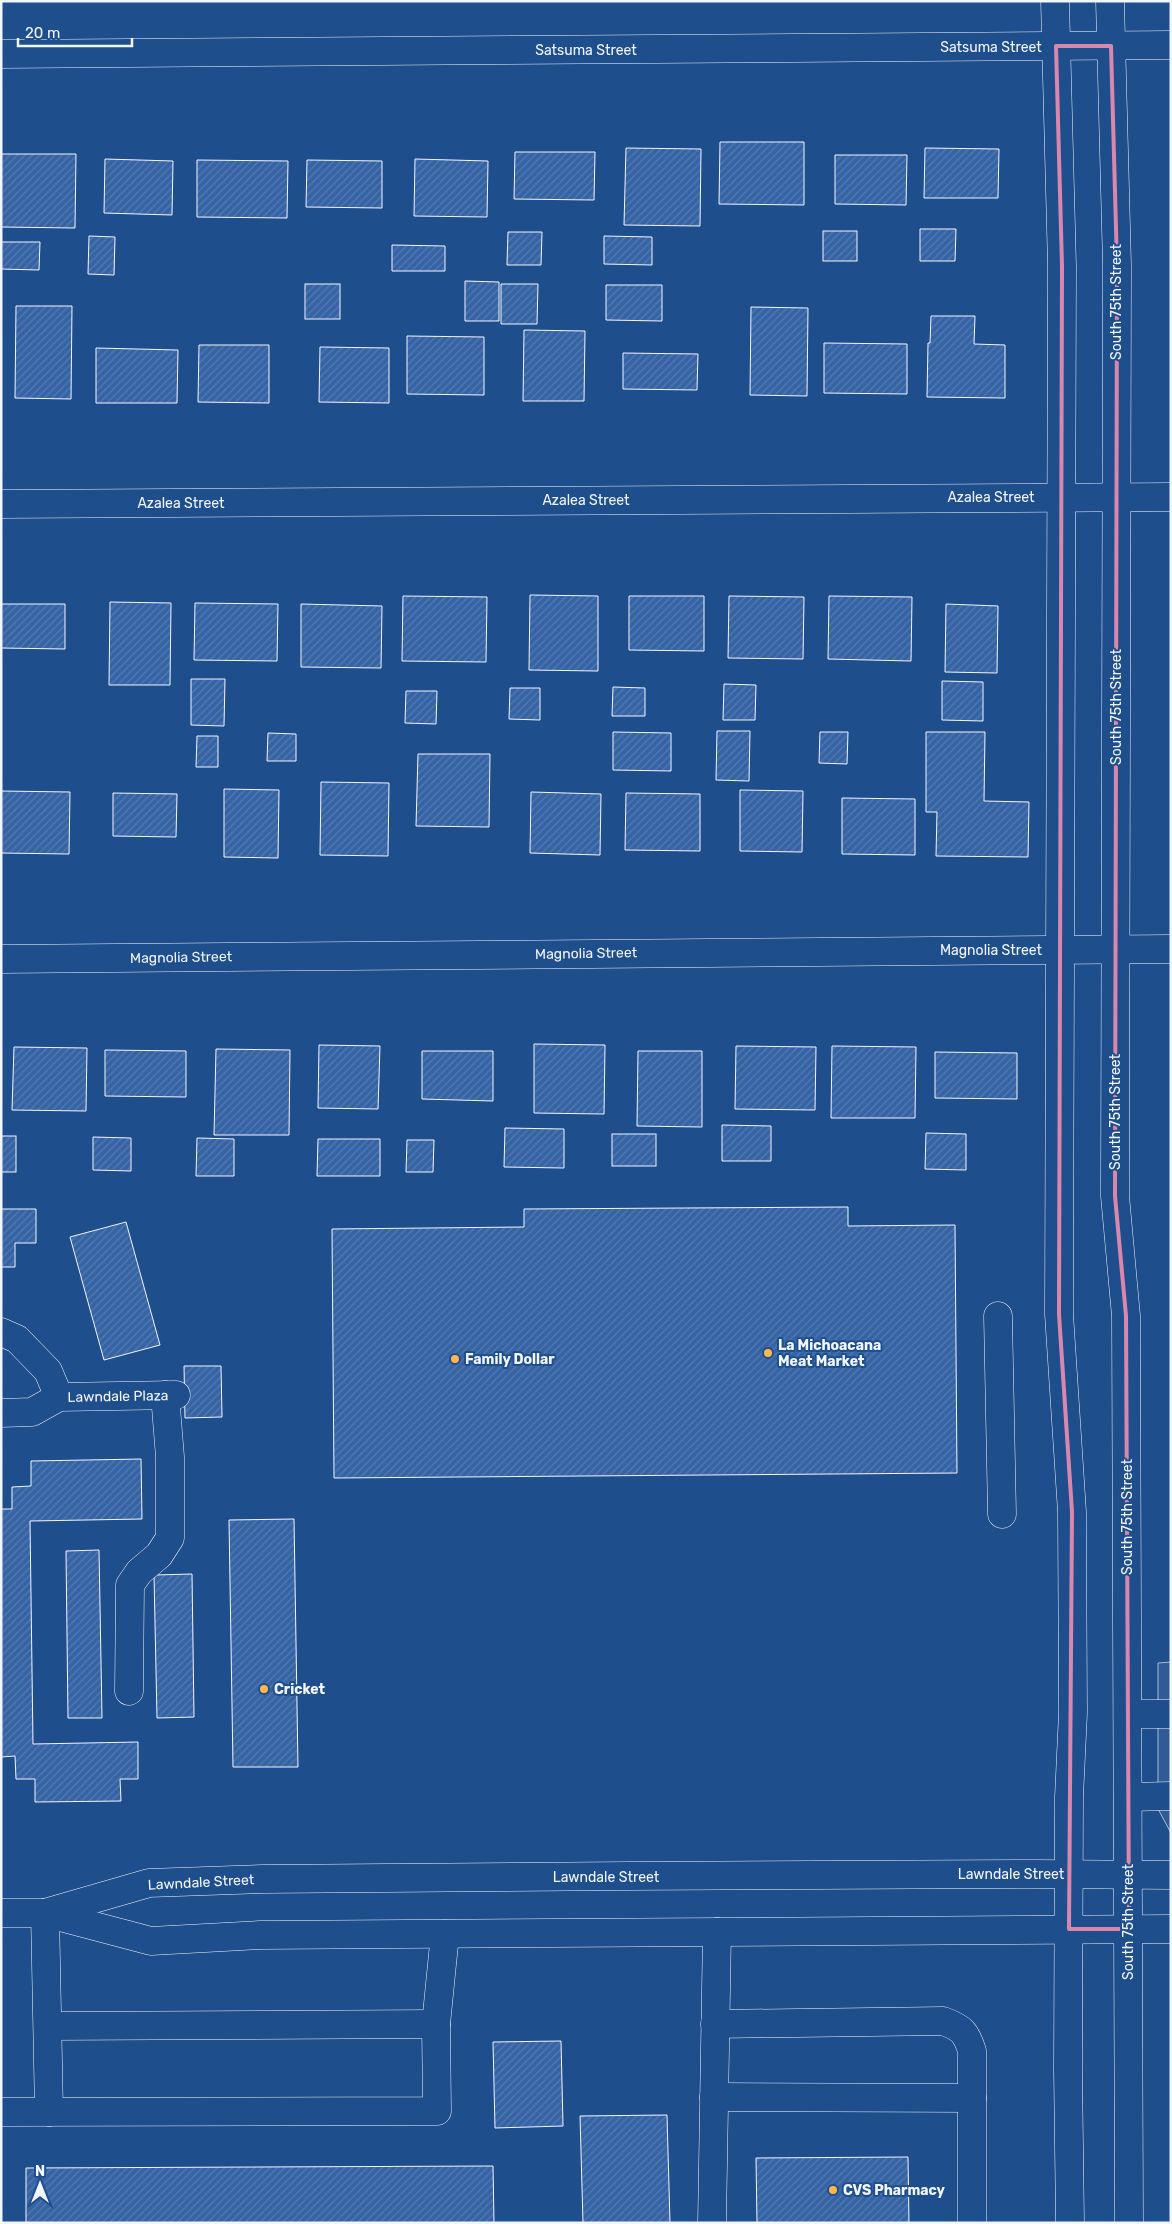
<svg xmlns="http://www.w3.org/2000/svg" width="1172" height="2224" font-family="Rubik,sans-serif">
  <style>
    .pitch { fill: #305b95; stroke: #a8bbd7 }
    .building { fill: url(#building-hatch); stroke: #f2f6ff }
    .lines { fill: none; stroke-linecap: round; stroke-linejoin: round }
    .minor-casing { stroke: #f2f6ff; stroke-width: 29 }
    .major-casing { stroke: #f2f6ff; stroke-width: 29 }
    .minor { stroke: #1f4e8c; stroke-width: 28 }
    .major { stroke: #1f4e8c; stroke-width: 28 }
    .marked { fill: none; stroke: #da87ad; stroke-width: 4; stroke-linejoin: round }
    .poi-dot { fill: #ffb74d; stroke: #1f4e8c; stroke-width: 2 }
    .labels { text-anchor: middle; stroke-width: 4; stroke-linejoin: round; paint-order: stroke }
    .street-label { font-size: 14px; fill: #f2f6ff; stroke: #1f4e8c }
    .poi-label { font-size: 14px; font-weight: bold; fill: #f2f6ff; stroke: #1f4e8c; text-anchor: start }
  </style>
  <defs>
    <pattern id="building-hatch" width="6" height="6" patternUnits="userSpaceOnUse" patternTransform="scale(1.25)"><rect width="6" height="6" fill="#3563a3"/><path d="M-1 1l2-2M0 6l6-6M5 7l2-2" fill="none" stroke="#537ab1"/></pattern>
  </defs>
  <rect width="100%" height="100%" fill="#1f4e8c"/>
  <polygon class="pitch" points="1171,1662 1171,1833 1158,1809 1158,1663"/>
  <g class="building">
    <polygon points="720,142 804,142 804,205 719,204"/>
    <polygon points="626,148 701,149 700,226 624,225"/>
    <polygon points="925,148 999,149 998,198 924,198"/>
    <polygon points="515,152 595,152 594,200 514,199"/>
    <polygon points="1,154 76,154 75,228 1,227"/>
    <polygon points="835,155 907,155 906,205 835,204"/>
    <polygon points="105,159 173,161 172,215 104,213"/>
    <polygon points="415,159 488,161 487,217 414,216"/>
    <polygon points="197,160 288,161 287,218 197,217"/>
    <polygon points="307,160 382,161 382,208 306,207"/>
    <polygon points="920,229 956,229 955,261 920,261"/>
    <rect x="823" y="231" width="34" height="30"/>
    <polygon points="508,232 542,232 541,265 507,265"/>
    <polygon points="89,236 115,237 114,275 88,274"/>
    <polygon points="604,236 652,237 652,265 604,264"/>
    <polygon points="1,242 40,242 39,270 1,269"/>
    <polygon points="392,245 445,246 445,271 392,271"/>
    <polygon points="465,281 499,282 499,321 465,321"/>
    <rect x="305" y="284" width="35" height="35"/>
    <polygon points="501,284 538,284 537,324 501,324"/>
    <polygon points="606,285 662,285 662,321 606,320"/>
    <polygon points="16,306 72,306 71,399 15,398"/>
    <polygon points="751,307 808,308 807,396 750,395"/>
    <polygon points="931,316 975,316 974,344 1005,345 1005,398 927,397 928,343 930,343"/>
    <polygon points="524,330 585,331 584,401 523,401"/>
    <polygon points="407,336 484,337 484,395 407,394"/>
    <polygon points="824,343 907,344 907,394 824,393"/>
    <polygon points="199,345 269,345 269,403 198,402"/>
    <polygon points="320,347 389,348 389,403 319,402"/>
    <polygon points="96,348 178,350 177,403 96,403"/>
    <polygon points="623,353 698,354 697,390 623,389"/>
    <polygon points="530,595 598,596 598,671 529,670"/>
    <polygon points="403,596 487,597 486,662 402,661"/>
    <polygon points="629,596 704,596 704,651 629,650"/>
    <polygon points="729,596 804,597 803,659 728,658"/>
    <polygon points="829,596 912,597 911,661 828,659"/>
    <polygon points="110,602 171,603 170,685 109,685"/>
    <polygon points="195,603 278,604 277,661 194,660"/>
    <polygon points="1,604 65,604 65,649 1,648"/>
    <polygon points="301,604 382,606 381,668 301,667"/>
    <polygon points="946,604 998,606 997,673 945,672"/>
    <polygon points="191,679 225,679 224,726 191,725"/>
    <polygon points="942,681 983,682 983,721 942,720"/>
    <polygon points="724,684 756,685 755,720 723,720"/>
    <polygon points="613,687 645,688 645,716 612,716"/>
    <polygon points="510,688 540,688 540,720 509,719"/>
    <polygon points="406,691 437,691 436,724 405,723"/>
    <polygon points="717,731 750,731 749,781 716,780"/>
    <polygon points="613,732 671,733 671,771 613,770"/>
    <polygon points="820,732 848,732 847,764 819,763"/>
    <polygon points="926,732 985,732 984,801 1029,802 1028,857 936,856 937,812 926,812"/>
    <polygon points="268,733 296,734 296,761 267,761"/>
    <polygon points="197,736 218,736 218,767 196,767"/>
    <polygon points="418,754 490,754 489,827 416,826"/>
    <polygon points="321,782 389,783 388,856 320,855"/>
    <polygon points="224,789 279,790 278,858 224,857"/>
    <polygon points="740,790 803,791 802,852 740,851"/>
    <polygon points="1,791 70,792 69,854 1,853"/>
    <polygon points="531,792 601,794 600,855 530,853"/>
    <polygon points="113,793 177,794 176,837 113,836"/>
    <polygon points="626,793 700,794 700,851 625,850"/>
    <polygon points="842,798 915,799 915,855 842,854"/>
    <polygon points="534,1044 605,1045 604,1114 534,1113"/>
    <polygon points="319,1045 380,1046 378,1109 318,1108"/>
    <polygon points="736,1046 816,1047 815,1110 735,1109"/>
    <polygon points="832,1046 916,1047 915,1118 831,1118"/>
    <polygon points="14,1047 87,1048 86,1111 12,1110"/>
    <polygon points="216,1049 290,1050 289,1135 214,1135"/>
    <polygon points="105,1050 186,1051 186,1097 105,1096"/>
    <polygon points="422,1051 493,1051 493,1101 422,1099"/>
    <polygon points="638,1051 702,1051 702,1127 637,1126"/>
    <polygon points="935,1052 1017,1053 1017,1099 935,1098"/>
    <polygon points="722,1125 771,1126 771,1161 722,1161"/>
    <polygon points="505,1128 564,1129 564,1168 504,1167"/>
    <polygon points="926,1133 966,1134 966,1170 925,1169"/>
    <rect x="612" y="1134" width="44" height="32"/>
    <rect x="1" y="1136" width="15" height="36"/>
    <polygon points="93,1137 131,1138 131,1171 93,1170"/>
    <polygon points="197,1138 234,1139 234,1176 196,1176"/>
    <polygon points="318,1139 380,1139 380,1176 317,1176"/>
    <polygon points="407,1140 434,1140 433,1172 406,1172"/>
    <polygon points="848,1207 848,1226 955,1225 957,1473 334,1478 332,1229 524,1227 524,1209"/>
    <polygon points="1,1209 36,1209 36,1243 15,1243 15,1267 1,1267"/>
    <polygon points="126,1222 160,1345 104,1360 70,1237"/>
    <polygon points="184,1366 221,1366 222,1417 185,1418"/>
    <polygon points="141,1459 142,1519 30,1521 33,1744 138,1742 138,1779 120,1779 121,1801 35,1802 35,1779 16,1779 15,1756 1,1757 1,1509 12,1509 12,1487 31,1486 31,1461"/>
    <polygon points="294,1519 298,1767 233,1767 229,1520"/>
    <polygon points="99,1550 102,1718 68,1718 66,1551"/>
    <polygon points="192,1574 194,1717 157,1718 154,1575"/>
    <polygon points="561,2041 563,2126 495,2128 493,2042"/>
    <polygon points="667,2115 670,2223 583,2223 580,2116"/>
    <polygon points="908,2157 909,2223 757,2223 756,2158"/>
    <polygon points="493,2166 494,2223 26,2223 26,2168"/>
  </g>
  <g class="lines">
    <defs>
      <g id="minor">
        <polyline points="1,54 1171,45"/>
        <polyline points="1,504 1171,497"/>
        <polyline points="1,959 1171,949"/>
        <polyline points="998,1316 1002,1514"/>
        <polyline points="1,1332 17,1339 48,1371 59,1397"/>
        <polyline points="1,1413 32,1412 59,1397 176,1395"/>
        <polyline points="129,1691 130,1585 139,1572 159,1555 170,1538 170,1457 165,1395"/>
        <polyline points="1129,1714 1171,1714"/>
        <polyline points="1129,1797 1171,1796"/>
        <polyline points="45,1913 49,2112"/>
        <path d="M 715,2024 L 943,2021 C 962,2028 966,2032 972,2051 L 972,2223"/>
        <polyline points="49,2026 436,2024"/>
        <polyline points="714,2097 972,2098"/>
        <polyline points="1,2112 437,2111 436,2024 445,1934"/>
        <polyline points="712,2223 717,1932"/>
      </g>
      <g id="major">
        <polyline points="1055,1 1062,266 1059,1314 1072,1512 1073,1713 1069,1797 1068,2070 1070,2223"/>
        <polyline points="1110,1 1117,265 1115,1196 1126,1316 1129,2223"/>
        <polyline points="1,1913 45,1913 151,1941 261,1935 1171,1929"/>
        <polyline points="45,1913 149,1883 263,1879 628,1876 1036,1874 1171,1875"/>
      </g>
    </defs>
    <use href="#minor" class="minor-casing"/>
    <use href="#major" class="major-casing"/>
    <use href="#minor" class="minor"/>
    <use href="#major" class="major"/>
  </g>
  <path class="marked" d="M 1056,46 L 1111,46 L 1117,265 L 1115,1196 L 1126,1316 L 1129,1929 L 1069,1929 L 1072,1512 L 1059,1314 L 1062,266 Z"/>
  <g class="poi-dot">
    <circle cx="768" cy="1353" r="5"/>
    <circle cx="455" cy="1359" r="5"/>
    <circle cx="264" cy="1689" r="5"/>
    <circle cx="833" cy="2190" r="5"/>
  </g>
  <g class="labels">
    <g class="street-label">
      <text x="991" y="52">Satsuma Street</text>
      <text x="586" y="55">Satsuma Street</text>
      <text transform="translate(1116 302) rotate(-90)" y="5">South 75th Street</text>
      <text x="991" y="502">Azalea Street</text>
      <text x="586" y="505">Azalea Street</text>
      <text x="181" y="508">Azalea Street</text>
      <text transform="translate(1116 707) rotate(-90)" y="5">South 75th Street</text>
      <text x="991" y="955">Magnolia Street</text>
      <text transform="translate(586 953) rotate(-1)" y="5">Magnolia Street</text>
      <text transform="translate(181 957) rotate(-1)" y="5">Magnolia Street</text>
      <text transform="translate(1115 1112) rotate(-90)" y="5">South 75th Street</text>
      <text transform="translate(118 1396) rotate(-1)" y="5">Lawndale Plaza</text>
      <text transform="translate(1127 1517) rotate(-90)" y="5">South 75th Street</text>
      <text x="1011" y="1879">Lawndale Street</text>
      <text x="606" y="1882">Lawndale Street</text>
      <text transform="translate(201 1882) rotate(-3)" y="5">Lawndale Street</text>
      <text transform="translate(1128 1922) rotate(-90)" y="5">South 75th Street</text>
    </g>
    <g class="poi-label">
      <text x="778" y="1350">La Michoacana<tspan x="778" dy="16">Meat Market</tspan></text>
      <text x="465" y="1364">Family Dollar</text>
      <text x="274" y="1694">Cricket</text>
      <text x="843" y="2195">CVS Pharmacy</text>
    </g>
  </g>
  <rect width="1172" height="2224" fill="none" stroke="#f2f6ff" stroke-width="5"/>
  <g transform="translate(40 2184)" stroke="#1f4e8c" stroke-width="4" paint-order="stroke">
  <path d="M0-4L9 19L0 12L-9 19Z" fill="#f2f6ff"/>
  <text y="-8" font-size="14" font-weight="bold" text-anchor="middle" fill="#f2f6ff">N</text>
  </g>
  <path d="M18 38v8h114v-8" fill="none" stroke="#f2f6ff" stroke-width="2.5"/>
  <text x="25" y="38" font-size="15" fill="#f2f6ff" stroke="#1f4e8c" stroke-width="4" paint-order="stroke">20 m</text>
</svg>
